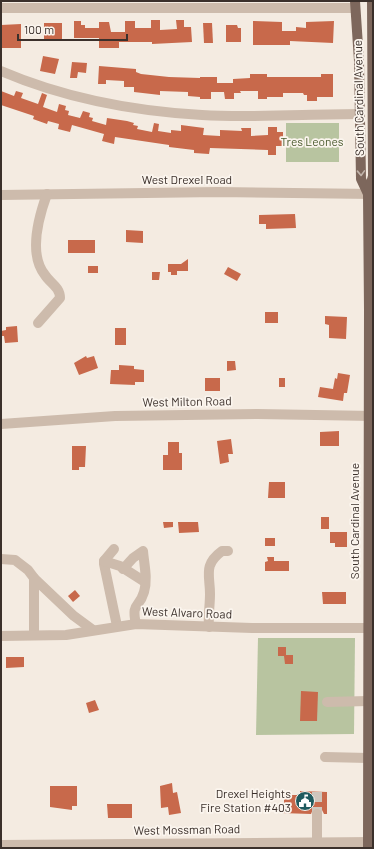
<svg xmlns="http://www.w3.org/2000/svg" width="374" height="849" font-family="Barlow,sans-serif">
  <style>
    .green { fill: #b8c4a0 }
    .building { fill: #c8694b }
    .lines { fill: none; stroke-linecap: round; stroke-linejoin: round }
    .minor-tunnel { stroke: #cfc6bd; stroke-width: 10; stroke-dasharray: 10 5; stroke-linecap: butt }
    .minor { stroke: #cdbbac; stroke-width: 10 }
    .major { stroke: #7d675c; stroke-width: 10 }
    .oneway { stroke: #c2b5ac }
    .labels { text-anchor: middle; stroke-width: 3.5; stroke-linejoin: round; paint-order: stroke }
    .street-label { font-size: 12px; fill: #3b302b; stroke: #fbf5ee }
    .park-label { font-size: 12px; fill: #4a5a2e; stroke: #fbf5ee }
    .poi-label { font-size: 12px; fill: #3b302b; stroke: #fbf5ee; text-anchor: end }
  </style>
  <rect width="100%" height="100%" fill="#f4ebe1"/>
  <g class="green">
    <rect x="286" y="123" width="53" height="39"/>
    <polygon points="258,638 355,638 354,734 256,735"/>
  </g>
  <g class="building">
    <polygon points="151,20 160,20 160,30 177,29 176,20 184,20 184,27 191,27 192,42 152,44 152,42 119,42 119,48 99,48 99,38 74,38 74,21 81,21 81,25 85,25 85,28 99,28 99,22 109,22 111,32 125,32 125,21 135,21 135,28 151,28"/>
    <polygon points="253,21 282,22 282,31 296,31 296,27 306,28 306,22 334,21 333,43 290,41 290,45 253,45"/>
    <rect x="44" y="23" width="18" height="16"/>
    <polygon points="203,23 212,23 213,43 204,43"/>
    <polygon points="21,24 21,48 1,48 1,25"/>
    <polygon points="226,25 237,25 238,28 241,28 241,42 226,42"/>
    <polygon points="43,56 59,59 55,74 40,71"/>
    <polygon points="72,62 87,63 86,73 78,72 77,78 70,78"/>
    <polygon points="99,66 136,69 136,72 141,74 169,77 200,78 200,77 217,77 217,83 233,83 233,79 250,78 250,74 267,74 267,77 321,77 321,74 333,74 333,97 317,97 317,101 307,101 307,95 304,95 303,93 283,93 283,97 267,97 267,99 258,99 258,91 240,91 241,93 234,93 234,99 225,99 224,92 211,92 211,99 200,99 200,97 188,96 188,92 160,91 160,95 134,92 134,87 124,87 124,81 106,80 106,84 98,84"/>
    <polygon points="1,91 14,96 16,91 23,93 21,98 38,104 42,93 47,95 43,107 57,112 59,104 66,106 65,110 69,111 68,115 80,118 83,111 90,113 89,117 93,118 92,121 106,125 107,118 127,121 134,123 133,125 138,126 137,129 152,132 154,123 159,124 158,131 171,133 171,130 181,131 181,125 204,128 203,135 220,136 220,130 242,131 241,128 251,128 251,136 268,135 268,127 277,127 277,132 283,132 283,146 276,146 276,155 268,155 268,150 210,148 209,154 194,153 194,150 169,147 169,145 115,137 114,144 102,141 104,134 72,125 70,132 58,129 59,124 48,121 47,124 33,119 34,116 1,105"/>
    <polygon points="295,214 296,228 266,229 266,224 259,224 259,215"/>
    <polygon points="126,230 143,231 143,243 126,242"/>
    <rect x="68" y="240" width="27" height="13"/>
    <polygon points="188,259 188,271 177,271 177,275 171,275 171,272 168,272 168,264 181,264"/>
    <rect x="88" y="266" width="10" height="7"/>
    <polygon points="228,267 241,274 237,281 224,274"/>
    <polygon points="152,272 160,272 159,280 152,280"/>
    <rect x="265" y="312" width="13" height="11"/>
    <polygon points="325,316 347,317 346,339 329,338 329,325 325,324"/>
    <polygon points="17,326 18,342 5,343 4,336 2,336 1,331 6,330 6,327"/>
    <rect x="115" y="328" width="11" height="17"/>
    <polygon points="86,356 87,358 94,356 98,368 79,375 74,363"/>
    <polygon points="227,361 235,361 236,370 227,371"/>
    <polygon points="119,365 134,366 134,369 144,370 144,382 135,382 135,385 110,384 111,370 119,370"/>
    <polygon points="338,373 350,375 347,393 344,393 343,401 318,397 320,387 333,389 335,378 337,379"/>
    <rect x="205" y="378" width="15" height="13"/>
    <rect x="279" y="378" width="6" height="9"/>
    <polygon points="339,431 339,446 320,446 320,432"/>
    <polygon points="231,439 233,454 228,454 229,462 220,464 217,441"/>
    <polygon points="168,442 179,442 179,453 182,453 182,470 163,470 163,455 168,455"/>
    <polygon points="72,446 86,446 85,467 79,467 79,470 72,470"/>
    <polygon points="269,482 285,482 285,498 268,498"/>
    <rect x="321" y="517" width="8" height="12"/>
    <polygon points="163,522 173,522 173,527 164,528"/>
    <polygon points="178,522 198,522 199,532 179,533"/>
    <polygon points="330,532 347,532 347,547 335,547 335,543 330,543"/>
    <rect x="265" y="538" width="10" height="8"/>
    <polygon points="267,557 274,557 274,561 289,561 289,571 265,571 265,562 268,561"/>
    <polygon points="75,590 80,596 73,602 68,596"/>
    <polygon points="322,592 346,592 346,604 323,604"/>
    <polygon points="278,647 286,647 286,655 293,655 293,664 285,664 284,656 278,656"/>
    <polygon points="6,657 24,657 24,667 6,668"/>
    <polygon points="301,691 318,692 317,721 300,721"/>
    <polygon points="95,700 99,710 89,713 86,703"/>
    <polygon points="172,783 173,793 177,792 181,813 169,815 168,807 161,808 160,786"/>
    <polygon points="50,786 77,786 77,806 72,806 72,810 50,807"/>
    <polygon points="300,791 327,792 327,814 324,814 322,810 317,808 313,809 311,814 281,813 280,807 284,807 284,795 300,795"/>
    <polygon points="107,804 132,804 132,818 108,818"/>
  </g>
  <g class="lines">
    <polyline class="minor-tunnel" points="317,792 317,814"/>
    <g class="minor">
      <polyline points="1,8 355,8"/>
      <path d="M 1,71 C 64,98 133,111 202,115 C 253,118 308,114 360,114"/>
      <polyline points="1,195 218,192 373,194"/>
      <path d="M 38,323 L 60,298 C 60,287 50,283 45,275 C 28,254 39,216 47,194"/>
      <polyline points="1,424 115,416 258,414 373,416"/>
      <polyline points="114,549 104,561 104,564 117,626"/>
      <polyline points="1,559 15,560 28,570 34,578 34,635"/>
      <polyline points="104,561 120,566 145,582"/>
      <path d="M 123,569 L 133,558 L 143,551 C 144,564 148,579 144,592 C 139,609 131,602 136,624"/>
      <polyline points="34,578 74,616 93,630"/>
      <path d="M 209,627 C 208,616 210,605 210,594 C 210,575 203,565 222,551 L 228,551"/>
      <polyline points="1,636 66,635 136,624 252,628 373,628"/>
      <polyline points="327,702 368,701"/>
      <polyline points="325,757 368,758"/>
      <polyline points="317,842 317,814"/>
      <polyline points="1,845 373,842"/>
    </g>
    <g class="major">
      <polyline points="355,1 359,61 361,179 368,194"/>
      <polyline points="368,848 369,309 368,194 373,176 372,1"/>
    </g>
  </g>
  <defs><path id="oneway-chevron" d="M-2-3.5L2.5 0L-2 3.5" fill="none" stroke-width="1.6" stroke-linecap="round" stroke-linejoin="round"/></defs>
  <use class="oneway" href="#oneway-chevron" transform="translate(361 173) rotate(88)"/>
  <defs>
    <symbol id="civic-disc" viewBox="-11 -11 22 22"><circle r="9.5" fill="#1f5a5e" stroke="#fbf5ee"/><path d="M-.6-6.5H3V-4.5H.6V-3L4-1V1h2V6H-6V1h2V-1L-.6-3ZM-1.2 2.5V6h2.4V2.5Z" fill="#fff"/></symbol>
  </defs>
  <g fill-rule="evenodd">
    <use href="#civic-disc" x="294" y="790" width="22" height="22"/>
  </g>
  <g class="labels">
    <g class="street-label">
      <text transform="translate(359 98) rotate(-91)" y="4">South Cardinal Avenue</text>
      <text x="187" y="184">West Drexel Road</text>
      <text transform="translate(187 402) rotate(-1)" y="4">West Milton Road</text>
      <text transform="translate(355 521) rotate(-90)" y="4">South Cardinal Avenue</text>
      <text transform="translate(187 613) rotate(2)" y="4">West Alvaro Road</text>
      <text transform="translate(187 830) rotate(-1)" y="4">West Mossman Road</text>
    </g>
    <g class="park-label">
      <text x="312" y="146">Tres Leones</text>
    </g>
    <g class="poi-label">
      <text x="291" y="798">Drexel Heights<tspan x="291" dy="14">Fire Station #403</tspan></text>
    </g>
  </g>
  <rect width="374" height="849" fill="none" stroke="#3b302b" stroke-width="4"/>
  <path d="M18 34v6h109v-6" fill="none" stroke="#3b302b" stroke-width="2"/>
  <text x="24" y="34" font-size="12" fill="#3b302b" stroke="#fbf5ee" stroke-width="3" paint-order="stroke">100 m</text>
</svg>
